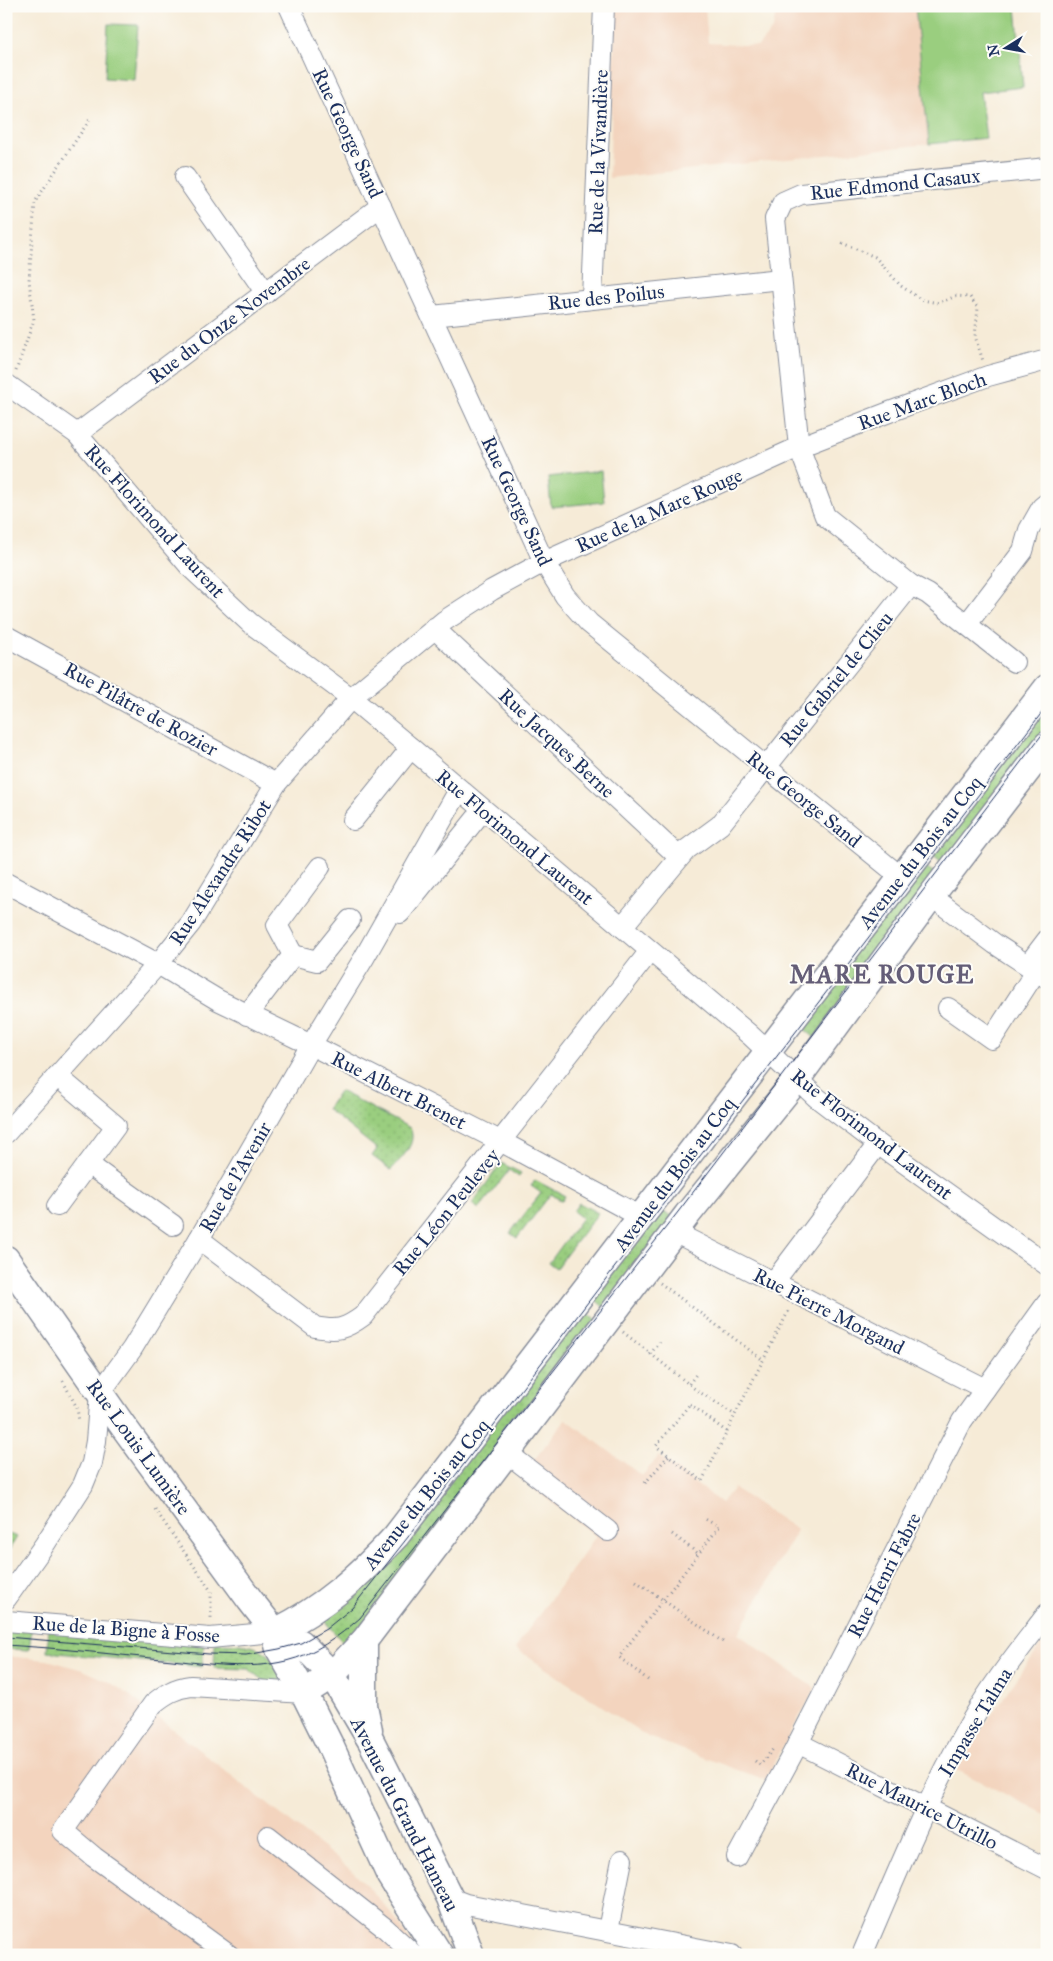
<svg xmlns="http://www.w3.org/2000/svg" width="1053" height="1961" font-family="'IM FELL Great Primer',serif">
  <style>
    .built { fill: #f3d4be }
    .grass { fill: url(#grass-dots); stroke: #5a7e6e }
    .garden { fill: #9ace7f; stroke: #5a7e6e }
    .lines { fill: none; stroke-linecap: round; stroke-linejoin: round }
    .minor-casing { stroke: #888d9a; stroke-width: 22 }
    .major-casing { stroke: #888d9a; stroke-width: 29 }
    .path { stroke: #888d9a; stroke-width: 3; stroke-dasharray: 1 4; stroke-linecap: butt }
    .minor { stroke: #fff; stroke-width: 20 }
    .major { stroke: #fff; stroke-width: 26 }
    .tram { stroke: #1b2f5e; stroke-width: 1 }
    .labels { text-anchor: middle; stroke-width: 4; stroke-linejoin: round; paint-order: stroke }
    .street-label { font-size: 20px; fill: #1b2f5e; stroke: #fdfcf7 }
    .district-label { font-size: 25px; font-weight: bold; letter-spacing: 1px; fill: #645d77; stroke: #fdfcf7 }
  </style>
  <defs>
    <pattern id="grass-dots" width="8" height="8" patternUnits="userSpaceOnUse" patternTransform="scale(1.25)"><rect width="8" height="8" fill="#9ace7f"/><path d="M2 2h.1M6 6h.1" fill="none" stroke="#84b170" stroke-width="1.8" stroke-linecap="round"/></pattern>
  </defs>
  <rect width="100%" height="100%" fill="#fdfcf7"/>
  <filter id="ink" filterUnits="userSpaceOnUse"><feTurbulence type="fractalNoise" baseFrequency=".02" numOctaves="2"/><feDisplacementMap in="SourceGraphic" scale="10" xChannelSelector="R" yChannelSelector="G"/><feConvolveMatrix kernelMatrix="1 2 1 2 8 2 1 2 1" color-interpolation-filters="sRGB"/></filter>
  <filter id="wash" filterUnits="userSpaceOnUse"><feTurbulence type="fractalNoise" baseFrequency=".0096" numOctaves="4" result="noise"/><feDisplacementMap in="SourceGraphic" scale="20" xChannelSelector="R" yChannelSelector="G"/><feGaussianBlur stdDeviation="1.12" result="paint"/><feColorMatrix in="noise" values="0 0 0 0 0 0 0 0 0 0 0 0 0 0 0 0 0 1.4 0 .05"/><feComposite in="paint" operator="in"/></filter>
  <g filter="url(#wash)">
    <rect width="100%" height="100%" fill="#f6ebd7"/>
    <g class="built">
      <polygon points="616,6 705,6 708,43 758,46 773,29 777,6 915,6 929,144 609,178"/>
      <polygon points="566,1419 642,1476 659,1456 721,1503 734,1488 797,1530 738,1634 815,1688 765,1780 648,1737 515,1648 596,1536 520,1478"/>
      <polygon points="1047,1636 1047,1815 957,1770 978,1734"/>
      <polygon points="6,1656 47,1660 83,1670 108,1681 128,1694 345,1865 363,1881 392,1914 419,1955 6,1955"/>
    </g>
    <g class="grass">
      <polygon points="1047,699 1047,733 945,866 930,853"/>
      <polygon points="921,863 938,876 815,1038 797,1023"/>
      <path d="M 340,1091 L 410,1128 C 418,1144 401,1158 391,1170 L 372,1156 L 377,1149 L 327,1109 Z"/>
      <polygon points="501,1163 521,1173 519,1177 509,1170 479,1209 472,1204"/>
      <polygon points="535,1180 565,1196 562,1201 551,1194 517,1238 510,1233 541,1193 531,1186"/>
      <polygon points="579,1203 598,1213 556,1268 549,1263 582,1218 573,1211"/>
      <polygon points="655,1208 678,1219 608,1311 589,1294"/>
      <polygon points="579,1306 599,1322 346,1646 321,1617"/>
      <polygon points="6,1533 17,1537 6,1555"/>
      <polygon points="6,1626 32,1627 29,1650 6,1649"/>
      <polygon points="49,1628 204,1642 202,1667 47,1652"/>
      <path d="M 215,1643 C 234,1644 256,1642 271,1657 C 278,1665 284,1677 290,1686 L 268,1684 L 248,1669 L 214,1668 Z"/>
    </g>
    <g class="garden">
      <polygon points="915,6 1016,6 1023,87 980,92 986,138 929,144"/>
      <polygon points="108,24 138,25 134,80 105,78"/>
      <polygon points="601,471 604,502 551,507 548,477"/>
    </g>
  </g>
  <g filter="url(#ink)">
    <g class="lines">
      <defs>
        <g id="minor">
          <polyline points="289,6 544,562 565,596 589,623 901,877"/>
          <polyline points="185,177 266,293"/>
          <polyline points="592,298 604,6"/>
          <polyline points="432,316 781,279"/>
          <polyline points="6,384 77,434 192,569 250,623 351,698 411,748 750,1035 816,1097 878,1144 1047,1265"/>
          <polyline points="77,434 381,206"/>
          <polyline points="967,624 1023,551 1029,530 1042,507 1047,503"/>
          <polyline points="434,628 679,857"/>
          <polyline points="6,636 276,784"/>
          <polyline points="1014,662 928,594 911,585 825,516 799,447 775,219 783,202 801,194 1047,168"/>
          <polyline points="353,820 411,748"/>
          <polyline points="6,883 158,964 218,1000 311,1045 502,1142 641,1217"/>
          <polyline points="931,896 995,944 1047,978"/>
          <polyline points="400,913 483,810"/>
          <polyline points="622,927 686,850 720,825 911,585"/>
          <polyline points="293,955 317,961 350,920"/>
          <polyline points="1028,965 1047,940"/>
          <polyline points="948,1008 992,1039 1036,971"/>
          <polyline points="247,1015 293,955 277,925 320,867"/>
          <polyline points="57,1076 116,1126 57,1206"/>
          <polyline points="6,1133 158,964 191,923 276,784 351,698 444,621 492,590 544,562 799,447 892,411 988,376 1047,360"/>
          <polyline points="88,1164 173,1225"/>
          <polyline points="674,1232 985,1389"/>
          <path d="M 199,1239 L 315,1327 C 337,1331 344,1330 363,1316 L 650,951"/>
          <polyline points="773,1283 878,1144"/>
          <polyline points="507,1453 608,1531"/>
          <polyline points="6,1599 45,1544 83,1485 92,1463 96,1441 100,1393 132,1349 199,1239 311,1045 364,958 459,790"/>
          <polyline points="6,1621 210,1638 275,1632"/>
          <polyline points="798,1743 1047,1869"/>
          <polyline points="268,1836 385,1928 414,1955"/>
          <polyline points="737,1857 793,1753 962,1421 1047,1303"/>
          <polyline points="450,1898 466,1904 732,1955"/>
          <polyline points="608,1930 622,1860"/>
          <path d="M 229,1955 L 94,1857 L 63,1831 L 153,1704 C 165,1694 175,1688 191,1686 L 304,1693"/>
          <path d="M 862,1955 C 899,1869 933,1783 982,1703 C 1001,1672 1025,1643 1047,1614"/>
        </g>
        <g id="major">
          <polyline points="6,1259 123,1426 250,1600 275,1632 301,1643 332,1675 371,1741 450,1898 471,1955"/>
          <path d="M 275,1632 C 325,1607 359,1576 396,1536 L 1047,688"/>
          <polyline points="275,1632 279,1649 304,1693 330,1745 390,1876 440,1955"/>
          <polyline points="364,1641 364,1706 369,1730"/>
          <polyline points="304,1693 332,1675 364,1641 687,1215 797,1079 931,896 1047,745"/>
        </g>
      </defs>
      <use href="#minor" class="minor-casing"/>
      <use href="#major" class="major-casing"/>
      <g class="path">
        <polyline points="842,243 875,257 901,286 922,300 939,303 956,296 970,297 978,308 975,336 983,361"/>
        <polyline points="16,371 34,320 29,280 35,202 90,119"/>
        <polyline points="660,1283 763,1360"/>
        <polyline points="623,1332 695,1389 735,1415 789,1310"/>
        <polyline points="650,1354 660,1342"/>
        <polyline points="63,1381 77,1408 79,1421"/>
        <polyline points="689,1384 697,1373"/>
        <polygon points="690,1404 727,1432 702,1481 656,1446"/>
        <polyline points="727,1432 735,1415"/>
        <polyline points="645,1483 669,1455"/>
        <polyline points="155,1509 211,1591 211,1620"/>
        <polyline points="672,1534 699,1554"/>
        <polyline points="636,1581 723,1642"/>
        <polyline points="648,1680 619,1657 719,1527 705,1519"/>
        <polyline points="755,1761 760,1765 774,1748"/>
      </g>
      <use href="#minor" class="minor"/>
      <use href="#major" class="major"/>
      <g class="tram">
        <polyline points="6,1637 209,1654 246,1655 279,1649 301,1643 326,1629 352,1608 412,1532 690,1169 1047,706"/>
        <path d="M 6,1645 C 62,1648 117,1655 172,1660 C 209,1664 249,1670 286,1661 C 315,1654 338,1637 360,1618 L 678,1212 L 1047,728"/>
      </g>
    </g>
  </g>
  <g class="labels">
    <g class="street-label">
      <text transform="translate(348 133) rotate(65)" y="7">Rue George Sand</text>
      <text transform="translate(598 152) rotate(-88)" y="7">Rue de la Vivandière</text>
      <text transform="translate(895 184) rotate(-6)" y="7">Rue Edmond Casaux</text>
      <text transform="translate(606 297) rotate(-6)" y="7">Rue des Poilus</text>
      <text transform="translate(229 320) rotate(-37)" y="7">Rue du Onze Novembre</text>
      <text transform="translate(922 401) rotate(-20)" y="7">Rue Marc Bloch</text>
      <text transform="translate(517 501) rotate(65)" y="7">Rue George Sand</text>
      <text transform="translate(659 510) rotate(-24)" y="7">Rue de la Mare Rouge</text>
      <text transform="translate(155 521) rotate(48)" y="7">Rue Florimond Laurent</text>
      <text transform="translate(836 679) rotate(-51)" y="7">Rue Gabriel de Clieu</text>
      <text transform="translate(141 709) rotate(29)" y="7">Rue Pilâtre de Rozier</text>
      <text transform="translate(557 743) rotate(43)" y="7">Rue Jacques Berne</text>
      <text transform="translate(804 799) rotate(39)" y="7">Rue George Sand</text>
      <text transform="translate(515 837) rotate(40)" y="7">Rue Florimond Laurent</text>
      <text transform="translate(920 852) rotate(-52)" y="7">Avenue du Bois au Coq</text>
      <text transform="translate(220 872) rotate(-57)" y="7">Rue Alexandre Ribot</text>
      <text transform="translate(399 1090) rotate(27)" y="7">Rue Albert Brenet</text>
      <text transform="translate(872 1134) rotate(38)" y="7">Rue Florimond Laurent</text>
      <text transform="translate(674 1174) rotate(-53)" y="7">Avenue du Bois au Coq</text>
      <text transform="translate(235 1177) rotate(-60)" y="7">Rue de l'Avenir</text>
      <text transform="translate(446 1212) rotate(-51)" y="7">Rue Léon Peulevey</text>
      <text transform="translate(829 1311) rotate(27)" y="7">Rue Pierre Morgand</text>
      <text transform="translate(139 1447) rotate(54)" y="7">Rue Louis Lumière</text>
      <text transform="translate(426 1494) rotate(-51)" y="7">Avenue du Bois au Coq</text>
      <text transform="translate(884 1575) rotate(-63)" y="7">Rue Henri Fabre</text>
      <text transform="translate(126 1629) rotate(4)" y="7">Rue de la Bigne à Fosse</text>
      <text transform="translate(975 1722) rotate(-59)" y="7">Impasse Talma</text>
      <text transform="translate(922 1806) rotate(27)" y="7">Rue Maurice Utrillo</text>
      <text transform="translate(405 1814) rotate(63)" y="7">Avenue du Grand Hameau</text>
    </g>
    <g class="district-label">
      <text x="882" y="983">MARE ROUGE</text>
    </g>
  </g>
  <rect width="1053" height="1961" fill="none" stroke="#fdfcf7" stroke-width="25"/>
  <g transform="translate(1006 48) rotate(259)" stroke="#fdfcf7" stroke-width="4" paint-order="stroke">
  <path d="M0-4L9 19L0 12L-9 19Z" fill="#1b2f5e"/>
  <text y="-8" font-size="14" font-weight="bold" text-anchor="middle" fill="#1b2f5e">N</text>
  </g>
</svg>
